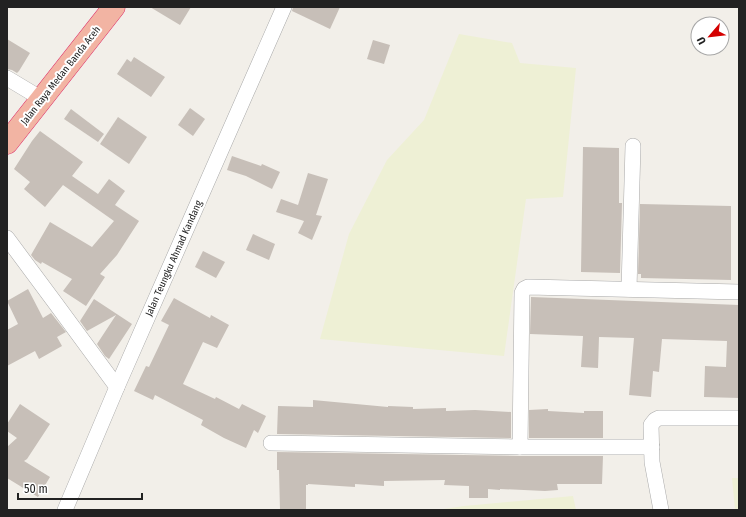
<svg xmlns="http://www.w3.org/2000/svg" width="746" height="517" font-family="'Fira Sans Condensed',sans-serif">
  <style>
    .farmland { fill: #eef0d5 }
    .building { fill: #c7bfb8 }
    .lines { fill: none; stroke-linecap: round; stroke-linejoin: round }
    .minor-casing { stroke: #a9a9a9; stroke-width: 16 }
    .trunk-casing { stroke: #dc2a67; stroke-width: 23 }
    .minor { stroke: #fff; stroke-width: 15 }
    .trunk { stroke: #f2b4a3; stroke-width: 22 }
    .labels { text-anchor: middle; stroke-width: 4; stroke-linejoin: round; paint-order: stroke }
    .street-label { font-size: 10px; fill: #222; stroke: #fff }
  </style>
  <rect width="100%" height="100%" fill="#f2efe9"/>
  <g class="farmland">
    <polygon points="459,34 512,43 520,63 576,68 563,197 526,199 504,356 320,339 349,234 387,160 424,120"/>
    <polygon points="732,478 739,478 739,510 735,510"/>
    <polygon points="573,496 576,510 437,510 464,506"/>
  </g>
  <g class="building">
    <polygon points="150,7 191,7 180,25"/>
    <polygon points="293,7 340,7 330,29 292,11"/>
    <polygon points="7,39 30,53 19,71 17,73 12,70 7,69"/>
    <polygon points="373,40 390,45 384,64 367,59"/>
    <polygon points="134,57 165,77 151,97 117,74 127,59 131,62"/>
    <polygon points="190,108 205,119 193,136 178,125"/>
    <polygon points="71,109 104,134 98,142 64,119"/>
    <polygon points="118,117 147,137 129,164 100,144"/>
    <polygon points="40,131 83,162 72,176 98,194 109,179 125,191 115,205 139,221 117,255 100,274 105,277 86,306 63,291 72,279 42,262 41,264 35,260 31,255 50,222 92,247 114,221 63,185 45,207 24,189 30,182 14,169 32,141"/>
    <polygon points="583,147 619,148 619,203 622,203 620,273 581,272"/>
    <polygon points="232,156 261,166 262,164 280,172 272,189 246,176 227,170"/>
    <polygon points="308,173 328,179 316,215 322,216 312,240 298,233 304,221 276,212 281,199 298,205"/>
    <polygon points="640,204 731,206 731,280 641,278 641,274 638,274"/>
    <polygon points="253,234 275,244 269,260 246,250"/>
    <polygon points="203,251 225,262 216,278 195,267"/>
    <polygon points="28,289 43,318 51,313 66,332 57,337 62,346 39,359 35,351 7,366 7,330 18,324 7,301"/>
    <polygon points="531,297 739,305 739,398 704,397 705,366 726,367 727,341 662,339 659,372 653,371 651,397 629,395 634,338 599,337 598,368 581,367 583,336 530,334"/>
    <polygon points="174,298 210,318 211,315 229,325 217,348 203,342 183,384 215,399 216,397 239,409 242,404 266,416 258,433 254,430 246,448 224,438 201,425 203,420 155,395 153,400 134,391 146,366 149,367 169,325 161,321"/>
    <polygon points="94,299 132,324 109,359 105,356 97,344 116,315 87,331 80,321"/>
    <polygon points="313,400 388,407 388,406 413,407 413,409 446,408 446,411 475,410 511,412 511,438 277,434 278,406 313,407"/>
    <polygon points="20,404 50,424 27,459 24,461 50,477 38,497 7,478 7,447 17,438 7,431 7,424"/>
    <polygon points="548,409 548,411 584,413 584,411 603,411 603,438 529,438 529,410"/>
    <polygon points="277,452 520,456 603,456 602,484 557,484 558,490 545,491 500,489 500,490 488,489 488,498 469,498 469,486 444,485 445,480 384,481 384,486 355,484 355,487 308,484 308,485 306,485 306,510 280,510 279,470 277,470"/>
  </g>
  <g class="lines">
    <defs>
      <g id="minor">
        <polyline points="7,78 42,99"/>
        <polyline points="7,238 56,304 117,387"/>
        <polyline points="629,289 633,146"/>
        <polyline points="271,443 520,447 652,447"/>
        <polyline points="520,447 522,293 524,289 528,287 739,292"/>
        <polyline points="65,510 117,387 284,7"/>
        <polyline points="661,510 652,462 651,425 655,420 659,418 739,418"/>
      </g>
      <polyline id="trunk" points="7,143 114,7"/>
    </defs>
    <use href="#minor" class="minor-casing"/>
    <use href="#trunk" class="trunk-casing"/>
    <use href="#minor" class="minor"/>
    <use href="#trunk" class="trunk"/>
  </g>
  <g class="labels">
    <g class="street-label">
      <text transform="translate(60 75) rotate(-52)" y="4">Jalan Raya Medan Banda Aceh</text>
      <text transform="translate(173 258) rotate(-66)" y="4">Jalan Teungku Ahmad Kandang</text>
    </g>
  </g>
  <rect width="746" height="517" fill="none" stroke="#222222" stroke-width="16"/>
  <g transform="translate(710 36) rotate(242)"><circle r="19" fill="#ffffff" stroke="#a7a7a7"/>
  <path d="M0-3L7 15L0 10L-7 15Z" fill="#d40000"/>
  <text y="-6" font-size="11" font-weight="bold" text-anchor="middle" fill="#222222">U</text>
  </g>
  <path d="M18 493v6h124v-6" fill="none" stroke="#222222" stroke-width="2"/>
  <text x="24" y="493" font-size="12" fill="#222222" stroke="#ffffff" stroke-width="3" paint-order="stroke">50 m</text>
</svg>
